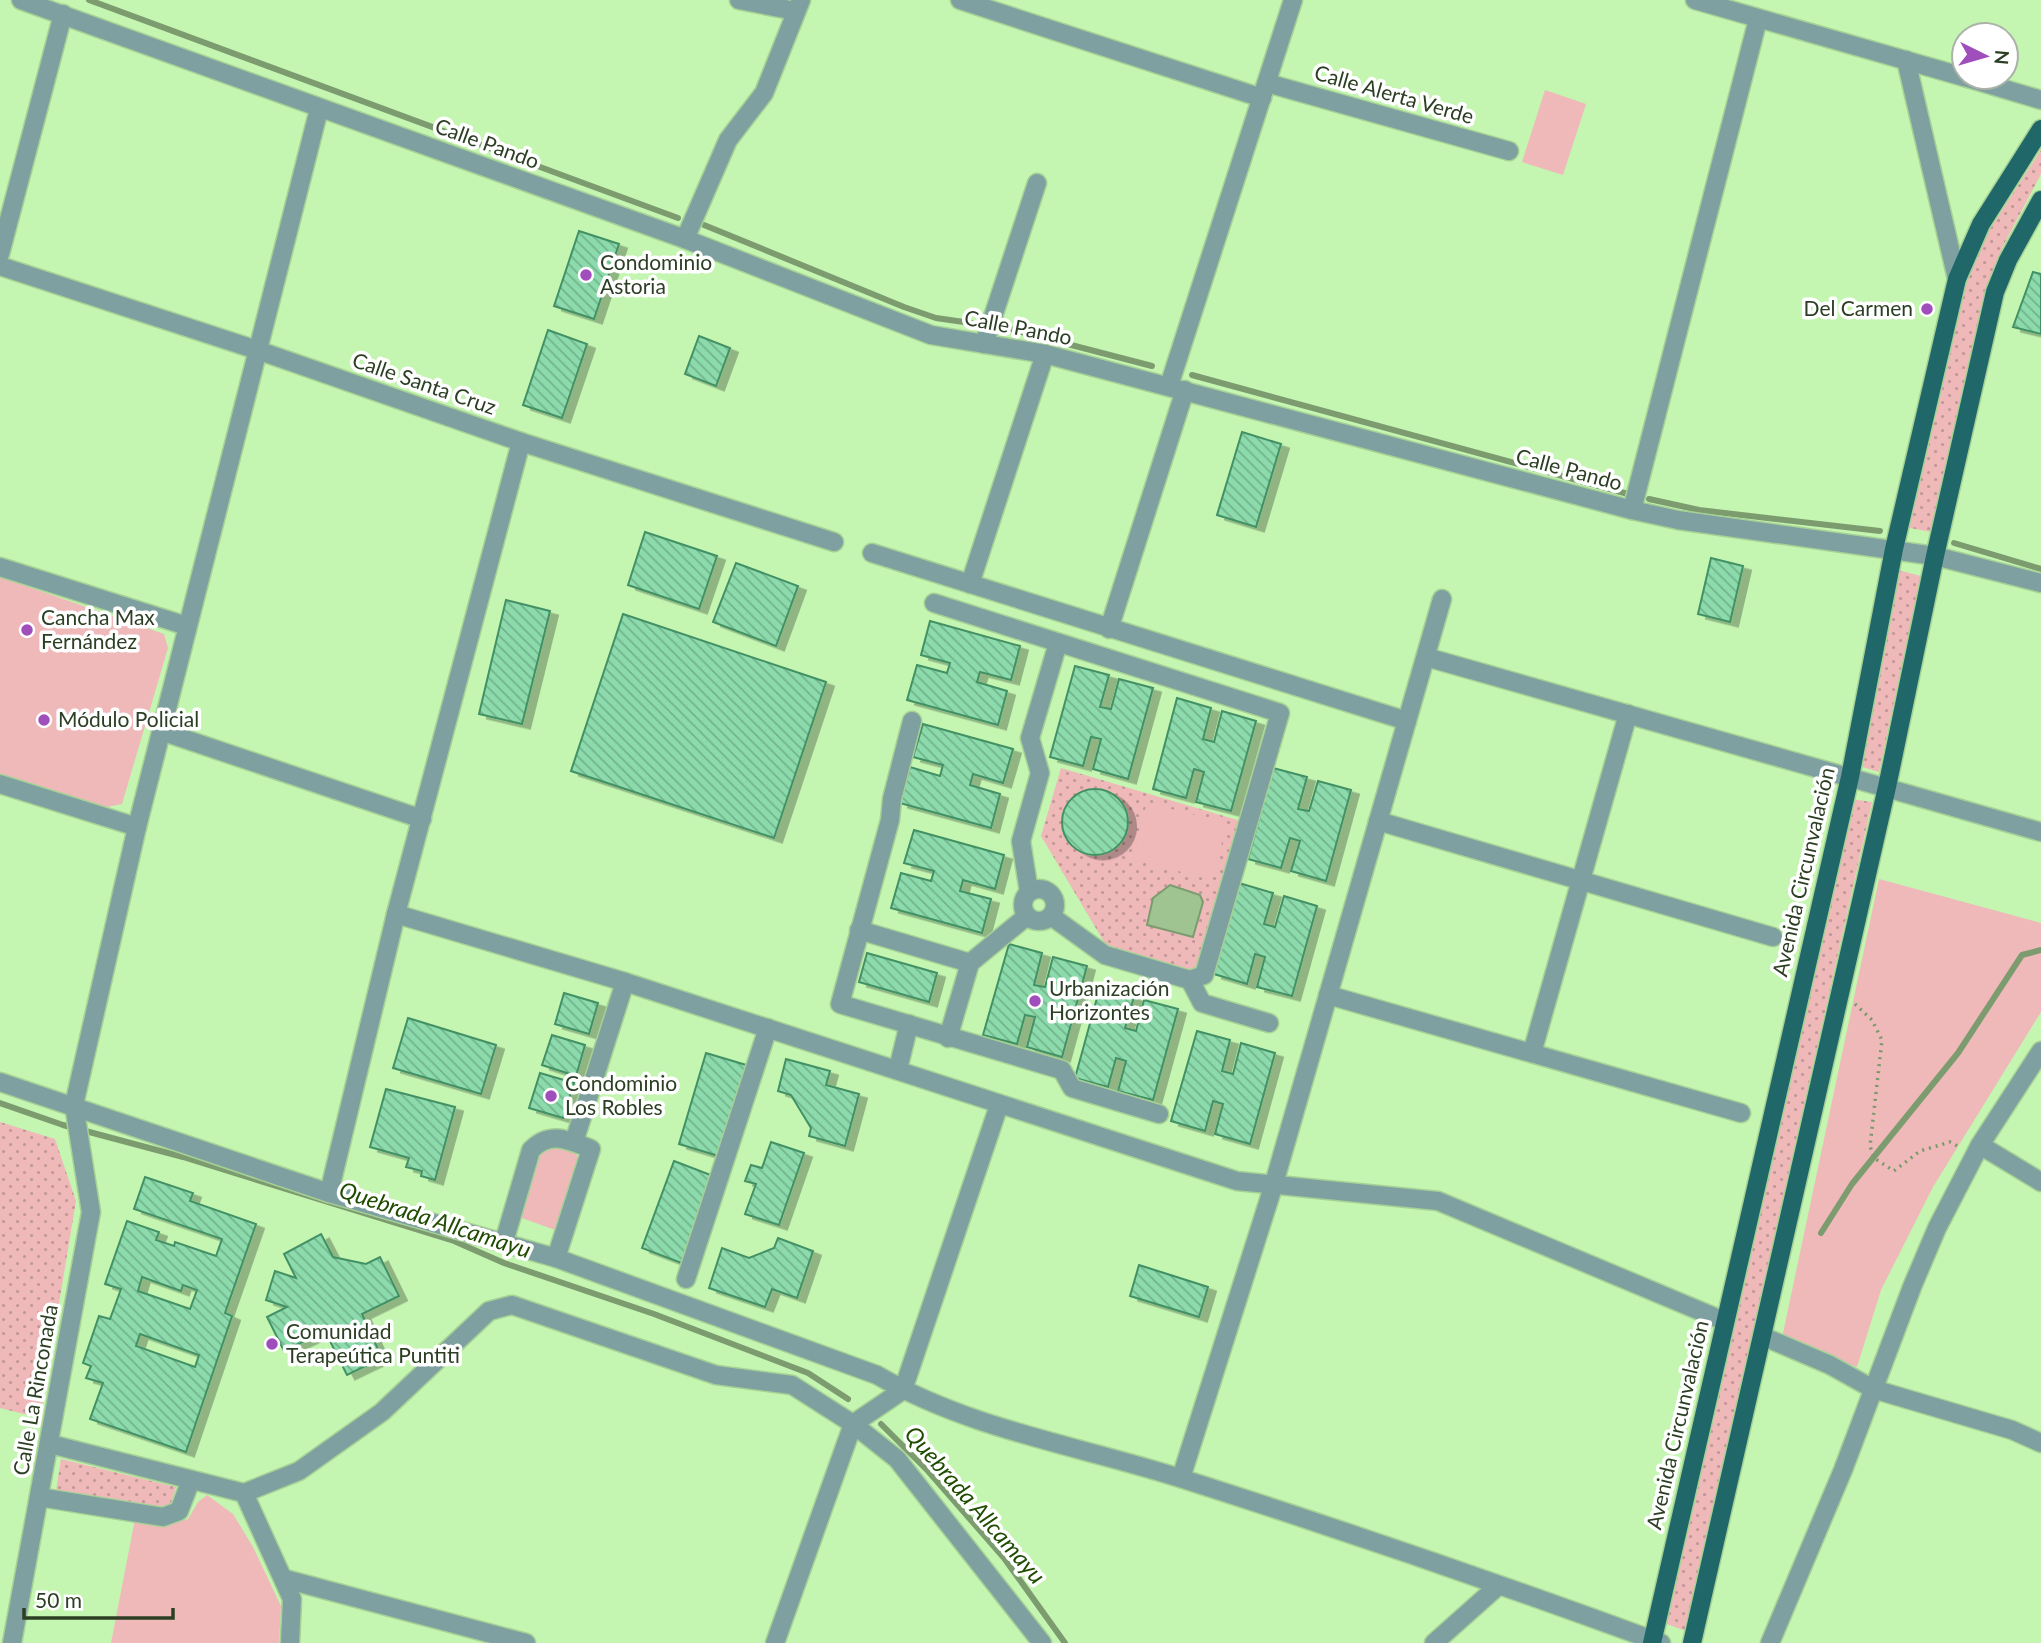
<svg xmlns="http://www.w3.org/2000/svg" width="2041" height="1643" font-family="Lato,sans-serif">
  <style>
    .grass { fill: url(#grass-dots) }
    .green { fill: #efb9ba }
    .water { fill: #9fc491; stroke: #7c9c70; stroke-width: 2 }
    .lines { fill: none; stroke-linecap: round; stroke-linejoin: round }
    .stream { stroke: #7c9c70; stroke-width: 6 }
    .building { fill: url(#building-back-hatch); stroke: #439165; stroke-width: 2; fill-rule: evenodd; filter: url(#shadow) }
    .minor-casing { stroke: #a6d195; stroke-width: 21 }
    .major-casing { stroke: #a6d195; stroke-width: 21 }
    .path { stroke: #789a6b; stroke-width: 3.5; stroke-dasharray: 2 5; stroke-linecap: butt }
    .minor { stroke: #7fa0a1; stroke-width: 18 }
    .major { stroke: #206769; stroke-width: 18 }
    .poi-dot { fill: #a14ebd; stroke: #fff; stroke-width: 2.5 }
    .labels { text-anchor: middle; stroke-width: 7; stroke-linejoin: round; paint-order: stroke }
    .street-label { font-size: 21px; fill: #2c3f24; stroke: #fff }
    .poi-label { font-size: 21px; fill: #2c3f24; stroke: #fff; text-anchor: start }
    .water-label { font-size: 23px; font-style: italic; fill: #1f4c01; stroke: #fff }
  </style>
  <defs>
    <pattern id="grass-dots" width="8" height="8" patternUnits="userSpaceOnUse" patternTransform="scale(1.75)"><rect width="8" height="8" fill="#efb9ba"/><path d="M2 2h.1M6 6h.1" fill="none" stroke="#c29897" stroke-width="1.8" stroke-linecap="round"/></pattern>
    <pattern id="building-back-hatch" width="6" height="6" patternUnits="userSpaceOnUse" patternTransform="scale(1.75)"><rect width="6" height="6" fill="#8cdbac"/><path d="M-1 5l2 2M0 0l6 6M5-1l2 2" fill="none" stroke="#73b38c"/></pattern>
    <filter id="shadow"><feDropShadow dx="8" dy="4.5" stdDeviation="0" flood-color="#0004"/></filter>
  </defs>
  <rect width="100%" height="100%" fill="#c4f5b1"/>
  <g class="grass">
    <polygon points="2041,150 2041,174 2002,248 1985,296 1931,532 1905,527 1965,282 1983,240"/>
    <polygon points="1897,570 1921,576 1879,772 1859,766"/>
    <polygon points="1061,768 1241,821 1199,969 1194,972 1107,947 1041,836"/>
    <polygon points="1851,799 1872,802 1686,1631 1664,1623"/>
    <polygon points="0,1122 55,1139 76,1201 40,1418 0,1408"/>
    <polygon points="61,1459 176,1487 171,1503 158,1512 56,1491"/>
  </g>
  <g class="green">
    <polygon points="1545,90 1586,104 1563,175 1522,162"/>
    <polygon points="0,577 164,634 168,648 122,804 102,808 0,774"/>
    <polygon points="1147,803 1227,823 1212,880 1132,859"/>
    <polygon points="1879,879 2041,923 2041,1012 1933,1187 1881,1290 1857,1367 1782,1338"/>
    <polygon points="556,1144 574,1150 580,1162 558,1231 519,1217 540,1149"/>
    <polygon points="207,1495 233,1514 253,1547 281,1606 279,1643 111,1643 135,1519 166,1525 188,1519 198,1502"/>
  </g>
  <polygon class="water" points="1170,885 1200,895 1203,902 1193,937 1147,925 1153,898"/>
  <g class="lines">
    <g class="stream">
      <polyline points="89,0 678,218"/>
      <polyline points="704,225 904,307 936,318 971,323"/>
      <polyline points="1006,328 1152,366"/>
      <polyline points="1192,375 1628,494"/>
      <polyline points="1649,499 1699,510 1880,531"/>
      <polyline points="1954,543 2041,569"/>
      <polyline points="0,1103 63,1125 183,1157 454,1241 504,1263 654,1314 808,1373 848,1399"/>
      <polyline points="1821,1233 1852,1184 1958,1053 2022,955 2041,950"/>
      <polyline points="881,1424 928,1471 1004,1558 1065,1643"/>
    </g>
  </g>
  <g class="building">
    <polygon points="579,231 619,244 594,319 554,306"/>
    <polygon points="2033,272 2041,274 2041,334 2013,327"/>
    <polygon points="548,330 587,344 562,418 523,405"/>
    <polygon points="699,336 730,348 716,386 685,374"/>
    <polygon points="1242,432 1281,444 1256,527 1217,515"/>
    <polygon points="645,532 717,556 699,609 628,585"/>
    <polygon points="1711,558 1743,566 1730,622 1698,614"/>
    <polygon points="736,563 798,586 776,646 713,622"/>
    <polygon points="506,600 550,611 522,724 479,714"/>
    <polygon points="623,614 826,682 774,838 571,771"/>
    <polygon points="930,621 1020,646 1011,680 980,672 977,682 1007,691 998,725 907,700 917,665 947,673 950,663 921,655"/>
    <polygon points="1075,666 1109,675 1100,707 1111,709 1119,679 1153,688 1128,779 1093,769 1101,739 1091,737 1083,766 1050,757"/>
    <polygon points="1177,698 1211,708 1203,739 1214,742 1222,711 1256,721 1231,811 1196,802 1204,772 1194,769 1186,798 1153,789"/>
    <polygon points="923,724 1013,749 1003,783 973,774 970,785 1000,794 991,828 900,803 910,767 940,776 943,765 913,757"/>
    <polygon points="1273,768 1307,777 1298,809 1309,811 1318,781 1351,790 1326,881 1291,871 1300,841 1290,838 1281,868 1248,859"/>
    <circle cx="1095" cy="822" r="33"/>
    <polygon points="914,830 1004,855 995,889 963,880 960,891 991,899 982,933 891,908 901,873 931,881 934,871 904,863"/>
    <polygon points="1239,883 1273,893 1264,924 1275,927 1284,896 1317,906 1292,996 1257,987 1265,957 1255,954 1247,984 1214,974"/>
    <polygon points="1009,944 1042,953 1034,985 1045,987 1053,957 1087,966 1062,1057 1027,1047 1035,1017 1025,1015 1017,1044 983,1035"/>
    <polygon points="867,953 937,973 929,1002 859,982"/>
    <polygon points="1100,987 1134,997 1125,1028 1136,1031 1144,1000 1178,1009 1153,1100 1118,1091 1126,1061 1116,1058 1108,1087 1075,1078"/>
    <polygon points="564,993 598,1003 589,1034 555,1024"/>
    <polygon points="408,1018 496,1045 481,1094 393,1068"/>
    <polygon points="1197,1031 1230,1040 1222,1071 1233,1074 1241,1043 1275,1053 1250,1144 1215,1134 1223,1104 1213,1101 1205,1131 1171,1121"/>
    <polygon points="552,1035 585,1045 576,1076 542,1065"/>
    <polygon points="706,1053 753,1067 725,1158 679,1144"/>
    <polygon points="786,1059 830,1071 826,1085 859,1094 845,1146 809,1136 811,1128 791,1095 778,1091"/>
    <polygon points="540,1073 574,1083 563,1118 529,1108"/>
    <polygon points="386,1089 455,1107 435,1180 421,1176 422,1171 406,1167 409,1158 370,1147"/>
    <polygon points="771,1142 804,1153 779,1225 745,1214 756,1184 745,1181 751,1165 762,1168"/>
    <polygon points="674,1161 716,1177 684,1264 642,1248"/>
    <path d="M 145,1177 L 193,1193 L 190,1201 L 256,1224 L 225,1313 L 232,1316 L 186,1452 L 90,1419 L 103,1383 L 86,1378 L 91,1366 L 83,1363 L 99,1316 L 110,1319 L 121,1289 L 105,1284 L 127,1221 L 159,1232 L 156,1240 L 174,1246 L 175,1242 L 216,1256 L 222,1239 L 134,1209 ZM 142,1277 L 181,1291 L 183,1285 L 197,1290 L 190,1309 L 138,1291 ZM 140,1334 L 199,1355 L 195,1367 L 136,1346 Z"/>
    <polygon points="321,1234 333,1257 366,1264 380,1257 399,1296 362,1314 382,1358 347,1375 325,1331 284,1351 267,1317 287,1307 266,1300 275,1271 296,1278 284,1254"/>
    <polygon points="778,1238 813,1251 797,1298 772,1289 765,1307 709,1288 722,1248 749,1258 774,1248"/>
    <polygon points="1139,1265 1208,1287 1199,1317 1130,1296"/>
  </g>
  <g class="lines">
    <defs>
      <g id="minor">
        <polyline points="21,0 685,239 931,335 1045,354 1632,510 1678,520 1935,556 2041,583"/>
        <polyline points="739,0 795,11"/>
        <polyline points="960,0 1262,98"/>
        <polyline points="1695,0 1964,77"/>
        <polyline points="1906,60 1957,279"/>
        <polyline points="1964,77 2041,100"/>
        <polyline points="1267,83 1509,151"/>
        <polyline points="685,239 728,140 764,93 801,0"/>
        <polyline points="0,254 63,14"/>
        <polyline points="0,266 257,350 521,442 834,542"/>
        <polyline points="984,344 1037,183"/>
        <polyline points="1169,386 1293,0"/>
        <polyline points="1632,510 1758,19"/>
        <polyline points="872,553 1407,721"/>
        <polyline points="0,567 187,626"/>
        <polyline points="970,584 1045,354"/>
        <polyline points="934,603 1280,713 1204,975 1190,980"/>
        <polyline points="1109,629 1185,390"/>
        <polyline points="1426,657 2041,832"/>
        <polyline points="912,721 892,799 890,820 840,1004 1062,1070 1072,1088 1159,1114"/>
        <polyline points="161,731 422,819"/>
        <polyline points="0,784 137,827"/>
        <polyline points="1378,821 1773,937"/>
        <circle cx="1039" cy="905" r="16"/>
        <polyline points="1029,892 1021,841 1040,773 1030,738 1058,643"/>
        <polyline points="396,914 625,982 1237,1181 1438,1201 1724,1321"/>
        <polyline points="1051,916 1105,955 1190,980 1202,1003 1269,1023"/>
        <polyline points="859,930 970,963"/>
        <polyline points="1328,995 1741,1113"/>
        <polyline points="948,1038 970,963 1027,916"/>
        <polyline points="1532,1053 1628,714"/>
        <polyline points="898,1069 909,1024"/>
        <path d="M 0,1082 L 329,1193 L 556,1258 L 877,1375 C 971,1430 1081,1446 1183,1479 C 1343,1530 1503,1585 1661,1643"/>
        <polyline points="574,1142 625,982"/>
        <polyline points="1980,1145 2041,1182"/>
        <polyline points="329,1193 396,914 521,442"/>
        <path d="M 504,1242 L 531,1150 C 550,1130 569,1140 591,1149 L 556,1258"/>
        <polyline points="686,1279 768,1028"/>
        <polyline points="1762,1336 1830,1365 1873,1389 2012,1430 2041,1443"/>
        <polyline points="50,1444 244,1493 299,1471 382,1412 489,1311 512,1305 716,1375 792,1385 853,1424 897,1459 1042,1643"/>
        <polyline points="1181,1478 1273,1187 1442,599"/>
        <polyline points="244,1493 292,1599 290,1643"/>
        <polyline points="39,1497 163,1517 179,1511 191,1480"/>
        <polyline points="285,1579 526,1643"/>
        <polyline points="12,1643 91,1212 74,1105 137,827 319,109"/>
        <polyline points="775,1643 853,1424 903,1390 999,1105"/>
        <polyline points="1434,1643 1498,1586"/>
        <polyline points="1770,1643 1843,1470 1912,1287 1937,1228 1980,1145 2041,1051"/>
      </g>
      <g id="major">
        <polyline points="1652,1643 1850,777 1894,549 1957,279 1981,224 2041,129"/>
        <polyline points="1692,1643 1887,787 1935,556 1995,292 2008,260 2041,200"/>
      </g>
    </defs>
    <use href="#minor" class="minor-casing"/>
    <use href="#major" class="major-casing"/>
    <polyline class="path" points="1855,1004 1872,1020 1882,1040 1870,1146 1874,1158 1894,1171 1920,1151 1950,1142 1961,1148"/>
    <use href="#minor" class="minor"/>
    <use href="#major" class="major"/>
  </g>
  <g class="poi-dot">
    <circle cx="586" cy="275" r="7"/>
    <circle cx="1927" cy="309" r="7"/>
    <circle cx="27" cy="630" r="7"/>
    <circle cx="44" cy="720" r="7"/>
    <circle cx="1035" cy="1001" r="7"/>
    <circle cx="551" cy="1096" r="7"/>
    <circle cx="272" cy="1344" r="7"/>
  </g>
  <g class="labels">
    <g class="street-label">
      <text transform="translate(1394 95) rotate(16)" y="7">Calle Alerta Verde</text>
      <text transform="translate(487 144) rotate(20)" y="7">Calle Pando</text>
      <text transform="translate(1018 328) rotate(11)" y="7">Calle Pando</text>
      <text transform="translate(424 384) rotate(19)" y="7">Calle Santa Cruz</text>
      <text transform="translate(1569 470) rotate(15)" y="7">Calle Pando</text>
      <text transform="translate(1804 872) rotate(-77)" y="7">Avenida Circunvalación</text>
      <text transform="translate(36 1390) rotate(-80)" y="7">Calle La Rinconada</text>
      <text transform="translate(1678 1425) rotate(-77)" y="7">Avenida Circunvalación</text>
    </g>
    <g class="poi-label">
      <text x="600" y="270">Condominio<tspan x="600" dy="24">Astoria</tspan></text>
      <text x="1913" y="316" text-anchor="end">Del Carmen</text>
      <text x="41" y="625">Cancha Max<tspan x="41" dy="24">Fernández</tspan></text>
      <text x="58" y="727">Módulo Policial</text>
      <text x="1049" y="996">Urbanización<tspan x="1049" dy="24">Horizontes</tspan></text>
      <text x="565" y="1091">Condominio<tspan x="565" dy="24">Los Robles</tspan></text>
      <text x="286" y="1339">Comunidad<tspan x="286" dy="24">Terapeútica Puntiti</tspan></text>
    </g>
    <g class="water-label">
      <text transform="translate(435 1220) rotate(18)" y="8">Quebrada Allcamayu</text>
      <text transform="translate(975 1505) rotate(49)" y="8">Quebrada Allcamayu</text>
    </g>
  </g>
  <g transform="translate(1985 56) rotate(95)"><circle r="33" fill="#ffffff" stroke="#abb2a7" stroke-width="2"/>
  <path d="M0-5L12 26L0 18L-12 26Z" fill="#a14ebd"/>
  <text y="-10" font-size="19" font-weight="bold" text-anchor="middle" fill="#2c3f24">N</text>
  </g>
  <path d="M24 1608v10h149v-10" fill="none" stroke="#2c3f24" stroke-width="3.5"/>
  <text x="35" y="1608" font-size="21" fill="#2c3f24" stroke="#ffffff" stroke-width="5" paint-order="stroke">50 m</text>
</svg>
